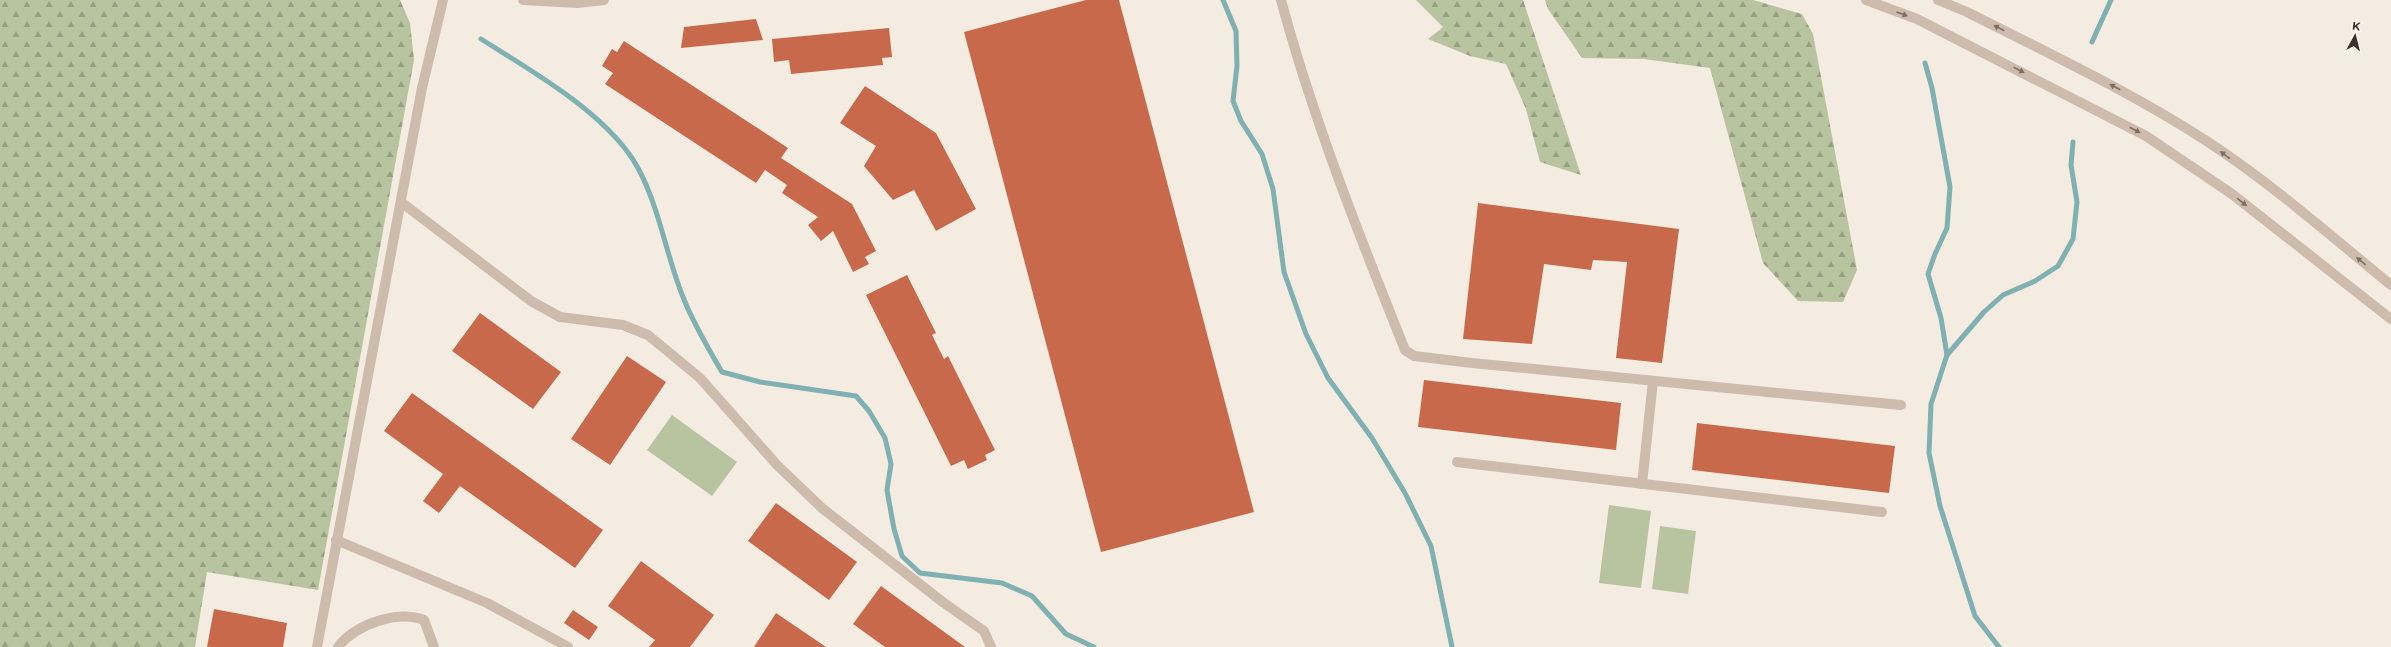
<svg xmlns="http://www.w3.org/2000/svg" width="2391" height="647" font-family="Montserrat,sans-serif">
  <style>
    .forest { fill: url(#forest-firs) }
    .pitch { fill: #b8c4a0 }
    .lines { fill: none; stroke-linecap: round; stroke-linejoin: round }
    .stream { stroke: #7fb0b2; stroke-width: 5 }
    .building { fill: #c8694b }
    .minor { stroke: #cdbbac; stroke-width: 10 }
    .oneway { fill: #7d6f65 }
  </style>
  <defs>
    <pattern id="forest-firs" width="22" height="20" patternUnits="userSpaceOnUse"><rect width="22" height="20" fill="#b8c4a0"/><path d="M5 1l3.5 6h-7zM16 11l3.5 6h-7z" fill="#97a083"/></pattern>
  </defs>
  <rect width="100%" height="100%" fill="#f4ebe1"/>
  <g class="forest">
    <polygon points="0,0 400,0 410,23 414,60 318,590 207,572 195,647 0,647"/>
    <polygon points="1416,0 1523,0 1581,175 1540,162 1526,109 1506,64 1470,56 1428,39 1443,27"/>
    <polygon points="1545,0 1753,0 1802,14 1813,34 1857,270 1843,302 1798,301 1763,263 1710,68 1644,59 1582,58 1548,9"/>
  </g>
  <g class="pitch">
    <polygon points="672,415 737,462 712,496 647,450"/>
    <polygon points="1609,505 1651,511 1641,588 1599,583"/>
    <polygon points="1660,526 1696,531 1688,594 1652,589"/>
  </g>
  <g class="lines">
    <g class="stream">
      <polyline points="1223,0 1236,31 1237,66 1233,101 1241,121 1262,154 1273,189 1284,272 1306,334 1328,378 1372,438 1405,493 1431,546 1452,647"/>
      <path d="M 481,39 C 530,70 599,109 632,158 C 658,198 665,253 683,297 C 693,323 708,348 722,372 L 760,382 L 856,396 L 869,411 L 885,438 L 891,464 L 887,490 L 894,529 L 902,556 L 920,573 L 1002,583 L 1032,596 L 1066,634 L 1094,647"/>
      <polyline points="2092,42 2111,0"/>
      <polyline points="1925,63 1932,88 1950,187 1947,228 1935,254 1928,274 1941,318 1947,355 1931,404 1929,453 1940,506 1975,616 1999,647"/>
      <polyline points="1947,355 1984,312 2003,295 2035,281 2058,266 2073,239 2077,202 2071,165 2073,142"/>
    </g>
  </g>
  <g class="building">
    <polygon points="1086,0 1119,0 1254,512 1101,552 964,32"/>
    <polygon points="756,19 763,40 681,48 684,27"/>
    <polygon points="889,28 892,57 882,58 883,65 791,74 789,60 774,62 772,39"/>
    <polygon points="624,41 788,148 781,158 852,204 876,251 865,257 869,264 853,272 833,231 821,241 808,225 818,217 782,193 787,185 765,170 756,183 605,84 613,73 602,66 612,49 617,52"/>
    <polygon points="865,86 936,133 976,209 936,231 914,190 893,200 864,166 876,146 840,123"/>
    <polygon points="1478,203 1679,229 1662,363 1616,358 1627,262 1593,260 1591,270 1544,264 1532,344 1463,339"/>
    <polygon points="907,275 936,333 932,335 944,359 948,356 995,450 985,455 987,460 968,469 964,460 951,466 866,295"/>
    <polygon points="480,313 561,372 533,409 452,351"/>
    <polygon points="627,356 666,382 610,465 571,439"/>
    <polygon points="1424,380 1621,403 1616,450 1418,427"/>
    <polygon points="412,393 603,530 575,568 460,486 439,513 423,501 443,474 384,431"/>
    <polygon points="1697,423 1895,446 1889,493 1692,470"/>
    <polygon points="776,503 857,562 829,600 748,541"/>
    <polygon points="641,561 714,615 690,647 649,647 655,640 608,606"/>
    <polygon points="881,586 965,647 885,647 853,624"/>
    <polygon points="214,609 287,623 283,647 207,647"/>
    <polygon points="573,610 598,627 589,640 564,623"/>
    <polygon points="776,613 826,647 754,647"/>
  </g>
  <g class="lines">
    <g class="minor">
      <polyline points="523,0 577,3 604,0"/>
      <path d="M 1281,0 C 1313,119 1359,235 1405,350 L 1414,356 L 1472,363 L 1901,405"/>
      <polyline points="1866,0 1917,19 2146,136 2232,194 2391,319"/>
      <path d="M 1938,0 L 1967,12 C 2048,53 2129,91 2205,140 C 2270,182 2331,236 2391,285"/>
      <polyline points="401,202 531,301 560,317 623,325 648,335 700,378 777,465 822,508 944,603 984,631 991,647"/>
      <polyline points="1457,462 1882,512"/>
      <polyline points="1642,484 1653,381"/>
      <polyline points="336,540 487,603 568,647"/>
      <polyline points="317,647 422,88 443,0"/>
      <path d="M 338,647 C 356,624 397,610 424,620 L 434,647"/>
    </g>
  </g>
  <defs><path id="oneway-solid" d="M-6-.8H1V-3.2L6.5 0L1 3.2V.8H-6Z"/></defs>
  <g class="oneway">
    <use href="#oneway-solid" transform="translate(1902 14) rotate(20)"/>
    <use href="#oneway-solid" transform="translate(1999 28) rotate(-153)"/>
    <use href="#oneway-solid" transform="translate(2019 70) rotate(27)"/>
    <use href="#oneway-solid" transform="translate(2115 87) rotate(-153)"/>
    <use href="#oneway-solid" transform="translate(2135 130) rotate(28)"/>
    <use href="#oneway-solid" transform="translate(2225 155) rotate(-143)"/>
    <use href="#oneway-solid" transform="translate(2242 202) rotate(38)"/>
    <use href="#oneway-solid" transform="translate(2361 261) rotate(-141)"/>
  </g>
  <g transform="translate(2355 36) rotate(7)" stroke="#fbf5ee" stroke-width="3" paint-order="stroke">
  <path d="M0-3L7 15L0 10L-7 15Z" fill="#3b302b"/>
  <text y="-6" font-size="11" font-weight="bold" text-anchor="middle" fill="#3b302b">K</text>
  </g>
</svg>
